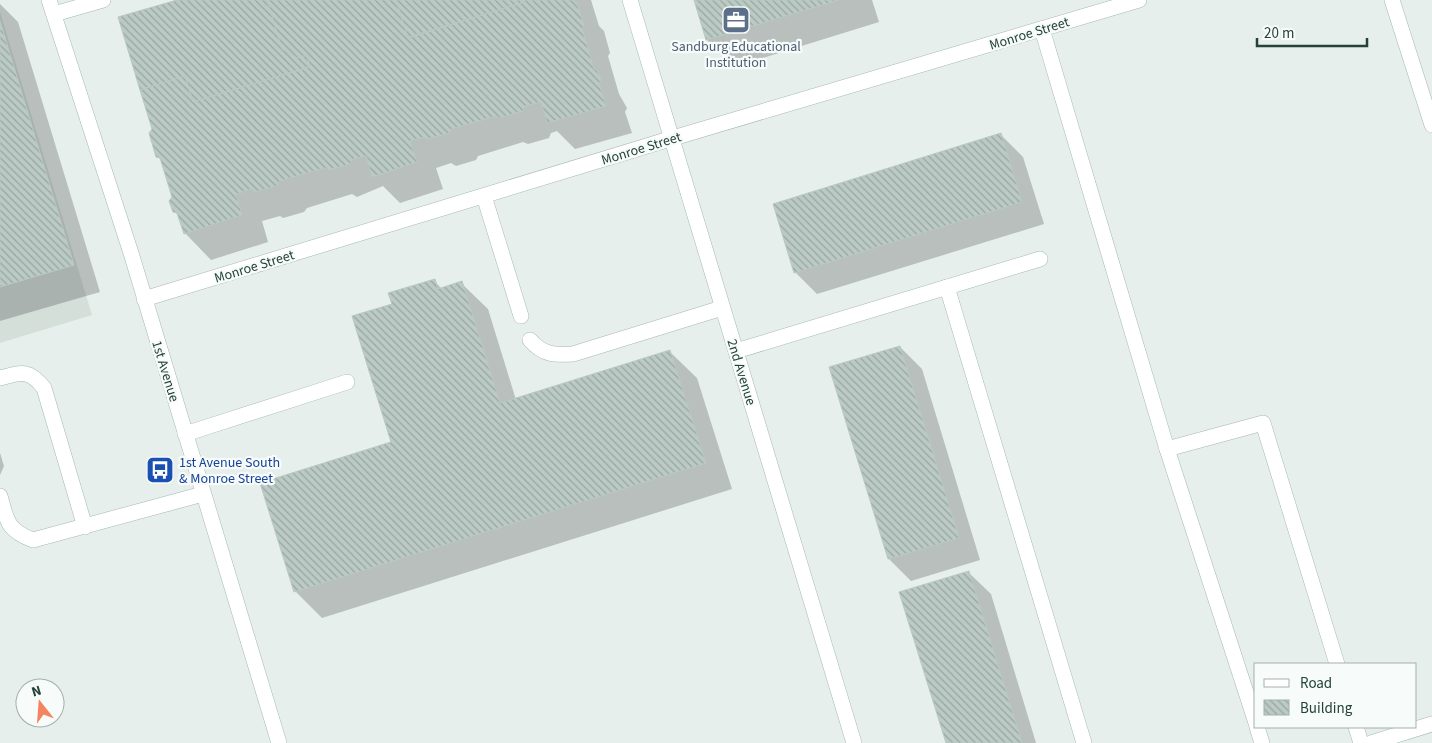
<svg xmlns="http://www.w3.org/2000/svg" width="1432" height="743" font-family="'Source Sans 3',sans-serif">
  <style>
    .built { fill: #d4dfda }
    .shadow { fill: #0003 }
    .building { fill: url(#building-back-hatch); stroke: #b8c9c2 }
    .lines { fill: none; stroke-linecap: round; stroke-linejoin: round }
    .lane-casing { stroke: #a8b8b2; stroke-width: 16 }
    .street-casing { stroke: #a8b8b2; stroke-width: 16 }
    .lane { stroke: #fff; stroke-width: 15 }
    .street { stroke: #fff; stroke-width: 15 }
    .labels { text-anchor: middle; stroke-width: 4.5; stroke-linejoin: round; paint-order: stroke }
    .street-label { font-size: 14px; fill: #24423a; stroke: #f7fbf9 }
    .service-label { font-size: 14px; fill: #4e5e75; stroke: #f7fbf9 }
    .transit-label { font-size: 14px; fill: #164399; stroke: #f7fbf9; text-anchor: start }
  </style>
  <defs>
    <pattern id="building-back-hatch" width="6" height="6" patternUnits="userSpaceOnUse" patternTransform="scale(1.25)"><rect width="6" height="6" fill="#bbcac4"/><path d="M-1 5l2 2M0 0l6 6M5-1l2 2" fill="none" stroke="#98a6a0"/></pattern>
  </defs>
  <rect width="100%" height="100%" fill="#e6efeb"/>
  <polygon class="built" points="0,12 92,315 0,343"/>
  <g class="shadow">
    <polygon points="180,0 591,0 599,26 604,31 610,53 608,56 619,94 627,108 625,112 632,133 575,149 557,131 551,133 549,138 528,144 523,142 478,156 476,160 456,166 451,163 436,168 443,189 400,203 383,186 357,197 352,194 307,208 304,212 283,218 280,216 262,221 268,242 211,260 185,233 179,216 174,211 173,197 162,161 157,156 153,130"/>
    <polygon points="695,0 872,0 879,22 734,67 707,40"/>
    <polygon points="0,4 18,22 100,292 0,321"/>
    <polygon points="1001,135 1023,157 1044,224 817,294 795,272"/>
    <polygon points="434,281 442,289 461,283 488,309 516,400 670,352 697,378 732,489 322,618 295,591 393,443 393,305"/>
    <polygon points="900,347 922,369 980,560 911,581 889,559 831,368"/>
    <polygon points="0,453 4,466 0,475"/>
    <polygon points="968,572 991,594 1036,743 947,743"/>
  </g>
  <g class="building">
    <polygon points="177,0 524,0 525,2 193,102 185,76 140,90 118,17"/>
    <polygon points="267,0 396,0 408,38 525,2 524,0 573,0 577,3 584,26 582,29 594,69 597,70 601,80 599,84 606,106 547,123 541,102 525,106 523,111 500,118 496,116 451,129 449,133 428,139 423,137 410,141 417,162 372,177 366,156 353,159 350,164 329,170 324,168 280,181 277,186 255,192 252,189 236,194 242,215 184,234 177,213 173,212 169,201 172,197 160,158 156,157 149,133 152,129 140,90 185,76 193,102 310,67 307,55 297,58 282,49"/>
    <polygon points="694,0 839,0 706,40"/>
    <polygon points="0,21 74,265 0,287"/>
    <polygon points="1001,133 1022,202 794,273 773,204"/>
    <polygon points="435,279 438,289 462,281 500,403 670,350 706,463 294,592 260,483 391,442 352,316 392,304 388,293"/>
    <polygon points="900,346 959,538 888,559 829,367"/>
    <polygon points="969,571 1022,743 946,743 899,592"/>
  </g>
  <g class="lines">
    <defs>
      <g id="lane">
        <polyline points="1392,0 1432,125"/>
        <polyline points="54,14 103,0"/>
        <polyline points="1042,29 1167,449 1256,723"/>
        <polyline points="484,196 521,316"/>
        <polyline points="947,287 1084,743"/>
        <path d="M 530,340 C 543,355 554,355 573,354 L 722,308"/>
        <polyline points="736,351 1040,259"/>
        <path d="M 0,378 C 22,372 29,369 44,388 L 85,527"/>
        <polyline points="185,434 347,382"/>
        <polyline points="1167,449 1263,423 1337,664"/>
        <path d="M 0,496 C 7,521 7,530 33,540 L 203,494"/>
        <polyline points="1257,727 1262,743"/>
        <polyline points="1356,727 1361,743"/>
      </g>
      <g id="street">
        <polyline points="49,0 131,253 279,743"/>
        <polyline points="630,0 854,743"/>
        <polyline points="144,299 673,138 1139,0"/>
        <polyline points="1371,743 1432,724"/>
      </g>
    </defs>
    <use href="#lane" class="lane-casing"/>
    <use href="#street" class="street-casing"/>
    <use href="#lane" class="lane"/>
    <use href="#street" class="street"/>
  </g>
  <defs>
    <symbol id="office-square" viewBox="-11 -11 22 22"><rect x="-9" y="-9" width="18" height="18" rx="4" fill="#5c6f8a" stroke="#f7fbf9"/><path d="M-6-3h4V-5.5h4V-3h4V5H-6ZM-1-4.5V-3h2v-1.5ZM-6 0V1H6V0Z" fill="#fff"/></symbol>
    <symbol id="bus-square" viewBox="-11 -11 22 22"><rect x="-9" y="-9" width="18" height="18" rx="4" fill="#1a4fb4" stroke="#f7fbf9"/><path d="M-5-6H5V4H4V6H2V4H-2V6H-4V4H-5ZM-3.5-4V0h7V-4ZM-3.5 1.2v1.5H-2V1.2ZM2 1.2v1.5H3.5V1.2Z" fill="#fff"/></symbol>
  </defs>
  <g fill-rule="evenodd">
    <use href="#office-square" x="720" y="4" width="32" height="32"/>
    <use href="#bus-square" x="144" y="454" width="32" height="32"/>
  </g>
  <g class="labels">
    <g class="street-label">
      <text transform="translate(1029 33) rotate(-17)" y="5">Monroe Street</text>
      <text transform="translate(641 148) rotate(-17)" y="5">Monroe Street</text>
      <text transform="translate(254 266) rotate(-17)" y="5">Monroe Street</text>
      <text transform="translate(166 371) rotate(73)" y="5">1st Avenue</text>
      <text transform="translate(742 372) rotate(73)" y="5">2nd Avenue</text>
    </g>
    <g class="service-label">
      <text x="736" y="51">Sandburg Educational<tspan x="736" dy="16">Institution</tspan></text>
    </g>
    <g class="transit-label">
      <text x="179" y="467">1st Avenue South<tspan x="179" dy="16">&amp; Monroe Street</tspan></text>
    </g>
  </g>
  <rect x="1254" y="663" width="162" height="65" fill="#f7fbf9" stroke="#a3b1ad"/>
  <rect x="1264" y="679" width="25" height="8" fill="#ffffff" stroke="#a3b1ad"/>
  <text x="1300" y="688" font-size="15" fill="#24423a">Road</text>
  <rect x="1264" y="700" width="25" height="15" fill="url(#building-back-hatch)" stroke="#a3b1ad"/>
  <text x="1300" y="713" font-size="15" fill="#24423a">Building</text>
  <g transform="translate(40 703) rotate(343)"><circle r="24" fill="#f7fbf9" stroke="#a3b1ad"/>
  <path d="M0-4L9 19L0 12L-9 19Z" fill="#f4845f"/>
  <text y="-8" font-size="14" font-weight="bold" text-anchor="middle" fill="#24423a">N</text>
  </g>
  <path d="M1257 38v8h110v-8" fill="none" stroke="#24423a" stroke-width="2.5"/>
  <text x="1264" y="38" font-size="15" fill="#24423a" stroke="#f7fbf9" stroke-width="4" paint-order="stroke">20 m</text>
</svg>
